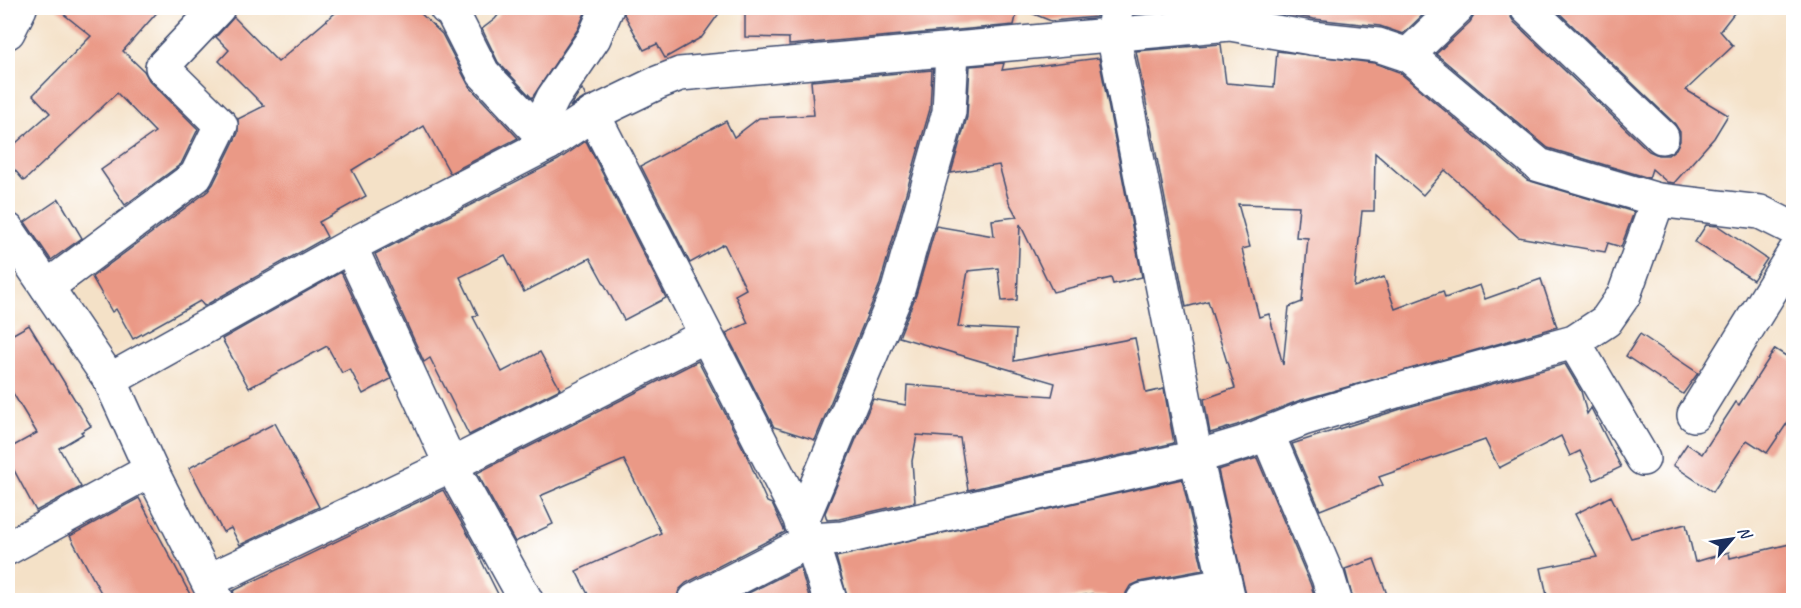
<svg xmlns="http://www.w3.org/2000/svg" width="1801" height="608" font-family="Caveat,sans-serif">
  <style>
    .building { fill: #ea9986; fill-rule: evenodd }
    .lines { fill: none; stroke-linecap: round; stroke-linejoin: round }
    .minor-casing { stroke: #3c4a6e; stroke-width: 36 }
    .minor { stroke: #fff; stroke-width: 33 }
  </style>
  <rect width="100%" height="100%" fill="#fff"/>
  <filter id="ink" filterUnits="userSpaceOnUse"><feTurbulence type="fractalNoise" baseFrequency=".0167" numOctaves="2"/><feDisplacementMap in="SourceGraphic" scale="12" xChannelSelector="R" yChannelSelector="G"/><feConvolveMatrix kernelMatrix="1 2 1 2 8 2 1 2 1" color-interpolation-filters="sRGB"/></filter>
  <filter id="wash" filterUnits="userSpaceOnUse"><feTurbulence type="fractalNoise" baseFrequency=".008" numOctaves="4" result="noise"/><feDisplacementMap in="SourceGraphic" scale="24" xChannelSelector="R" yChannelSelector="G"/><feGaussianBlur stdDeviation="1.35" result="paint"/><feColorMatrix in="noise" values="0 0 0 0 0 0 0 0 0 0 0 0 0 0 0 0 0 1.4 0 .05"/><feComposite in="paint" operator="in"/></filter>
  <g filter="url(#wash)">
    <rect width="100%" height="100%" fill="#f4e1c7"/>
    <g id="blocks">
      <g class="building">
        <polygon points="56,8 161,8 123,51 144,71 149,80 198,129 181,164 125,205 101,170 155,132 117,93 24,181 8,162 8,150 50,113 33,95 91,36"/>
        <polygon points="341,8 415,8 442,34 469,86 518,138 450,173 424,126 352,170 366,196 319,222 327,237 204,306 200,301 133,339 116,309 112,312 92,277 208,191 213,184 238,133 238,119 264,106 219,61 229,50 216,37 234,17 278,62"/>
        <polygon points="504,8 587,8 578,29 532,98 498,62 482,29 495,19"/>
        <polygon points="625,8 723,8 702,37 665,58 657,44 644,50 624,14"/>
        <polygon points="745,8 1018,8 1014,25 789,45 789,38 745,37"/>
        <polygon points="1019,8 1097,8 1096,17 1051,21"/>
        <polygon points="1134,8 1173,8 1173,10 1134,14"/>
        <polygon points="1262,8 1430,8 1403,34 1380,26 1314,19 1267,11"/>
        <polygon points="1475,8 1509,8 1509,14 1514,22 1649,151 1658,155 1668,155 1676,149 1680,141 1680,132 1675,124 1554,8 1738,8 1720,31 1733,46 1686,90 1728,115 1714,138 1674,183 1667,182 1652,169 1649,178 1548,148 1436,54 1470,22 1475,14"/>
        <path d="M 1221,44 L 1226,83 L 1274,87 L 1277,51 L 1374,63 L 1399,72 L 1527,180 L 1634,212 L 1621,247 L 1608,243 L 1605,252 L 1518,237 L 1445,170 L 1423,195 L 1375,153 L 1374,211 L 1362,211 L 1354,287 L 1384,277 L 1395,309 L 1443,291 L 1445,298 L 1480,285 L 1485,299 L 1541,279 L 1557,327 L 1298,401 L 1237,425 L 1210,433 L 1204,399 L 1235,388 L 1208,301 L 1186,307 L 1136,51 ZM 1238,204 L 1299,206 L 1296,237 L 1308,238 L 1302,302 L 1289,307 L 1283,365 L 1269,314 L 1259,317 L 1242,249 L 1250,247 Z"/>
        <polygon points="1099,58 1142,277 1113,284 1111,278 1053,292 1020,224 1017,300 1002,301 998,268 968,271 958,327 1016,330 1014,361 1135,338 1146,393 1164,389 1174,443 968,490 960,438 917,435 912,461 915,502 839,519 827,520 825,513 873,399 906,405 907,385 1052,396 1055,383 899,337 916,295 936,226 994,236 992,220 1017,217 1009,202 999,165 951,173 967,117 970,66 1004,63 1002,70"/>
        <polygon points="932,70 930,109 880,284 815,440 774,427 726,333 748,323 735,295 746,289 724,244 690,263 641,166 726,121 734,137 759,118 814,115 811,81"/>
        <polygon points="582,89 586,97 570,107"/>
        <polygon points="586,141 666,298 624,320 590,258 524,292 505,255 460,277 478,315 473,317 502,372 540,352 560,389 469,435 430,358 424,362 375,254 558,160"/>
        <polygon points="59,199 82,238 51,260 25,222"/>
        <polygon points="1706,225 1718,226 1767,259 1753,280 1695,242"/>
        <polygon points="341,272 391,379 363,394 350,369 342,373 327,346 249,388 222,339"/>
        <polygon points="29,325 91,426 81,432 83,434 59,448 81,487 36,511 8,459 8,449 37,433 8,385 8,337"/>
        <polygon points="1640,334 1698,373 1683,394 1626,356"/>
        <polygon points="1775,349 1794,361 1794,413 1767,453 1747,440 1713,492 1673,465 1687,444 1702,454 1736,402 1739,405"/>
        <polygon points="698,361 746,454 767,502 772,504 785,532 686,583 679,590 676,600 591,600 576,571 661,533 624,460 540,496 553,524 515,542 477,473"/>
        <polygon points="1565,364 1581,391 1587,414 1591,408 1621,467 1594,480 1580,451 1570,456 1561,436 1499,468 1485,440 1379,477 1383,485 1320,510 1292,444 1401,409"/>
        <polygon points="275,423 319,507 240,545 231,528 223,532 189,468"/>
        <polygon points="1257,458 1310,583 1316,600 1247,600 1218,470"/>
        <polygon points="1182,479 1203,570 1139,582 1130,586 1126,593 1125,600 1107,600 1106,595 1092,597 1092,594 1059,600 848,600 836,557"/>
        <polygon points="443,490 481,558 480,558 501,600 236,600 233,591"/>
        <polygon points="1611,496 1631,538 1686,524 1695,562 1729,552 1730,558 1794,543 1794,600 1548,600 1541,568 1597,557 1575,514"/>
        <polygon points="139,498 193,600 105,600 70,536"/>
        <polygon points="1374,559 1389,600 1353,600 1345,569"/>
        <polygon points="800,567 810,600 735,600"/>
      </g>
    </g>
  </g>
  <g filter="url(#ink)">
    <use href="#blocks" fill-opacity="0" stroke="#3c4a6e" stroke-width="1.5"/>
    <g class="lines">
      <defs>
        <g id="minor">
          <polyline points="446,8 452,12 483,73 549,143"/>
          <polyline points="1116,8 1113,34 1196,457 1229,600"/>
          <polyline points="1527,8 1662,137"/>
          <polyline points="8,32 20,8"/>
          <polyline points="1408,55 1457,8"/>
          <polyline points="593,114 811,540 830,600"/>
          <polyline points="538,129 553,98 594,38 607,8"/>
          <polyline points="8,230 110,380 151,470 217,600"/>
          <polyline points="350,246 451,465 526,600"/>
          <polyline points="47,287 196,176 221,125 162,67 218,8"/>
          <polyline points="1574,342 1643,459"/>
          <polyline points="110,380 350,246 549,143 593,114 657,83 680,74 1230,24 1311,38 1378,45 1408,55 1539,165 1658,200 1760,212 1794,229"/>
          <polyline points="1694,415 1794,253"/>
          <polyline points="1267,433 1328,577 1335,600"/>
          <polyline points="801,523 898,290 949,112 952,51"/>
          <polyline points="8,548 151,470"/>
          <polyline points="208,581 451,465 705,336"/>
          <polyline points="695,600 811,540 842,538 1196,457 1243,443 1303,419 1396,391 1574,342 1606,321 1624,295 1658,200"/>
          <polyline points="1143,600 1224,585"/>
        </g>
      </defs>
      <use href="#minor" class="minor-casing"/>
      <use href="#minor" class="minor"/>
    </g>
  </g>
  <rect width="1801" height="608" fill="none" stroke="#fff" stroke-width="30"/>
  <g transform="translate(1732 539) rotate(61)" stroke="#ffffff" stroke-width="4.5" paint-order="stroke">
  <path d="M0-4.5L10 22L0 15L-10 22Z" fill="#1b2f5e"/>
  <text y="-9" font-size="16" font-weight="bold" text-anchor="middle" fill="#1b2f5e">N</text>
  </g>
</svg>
